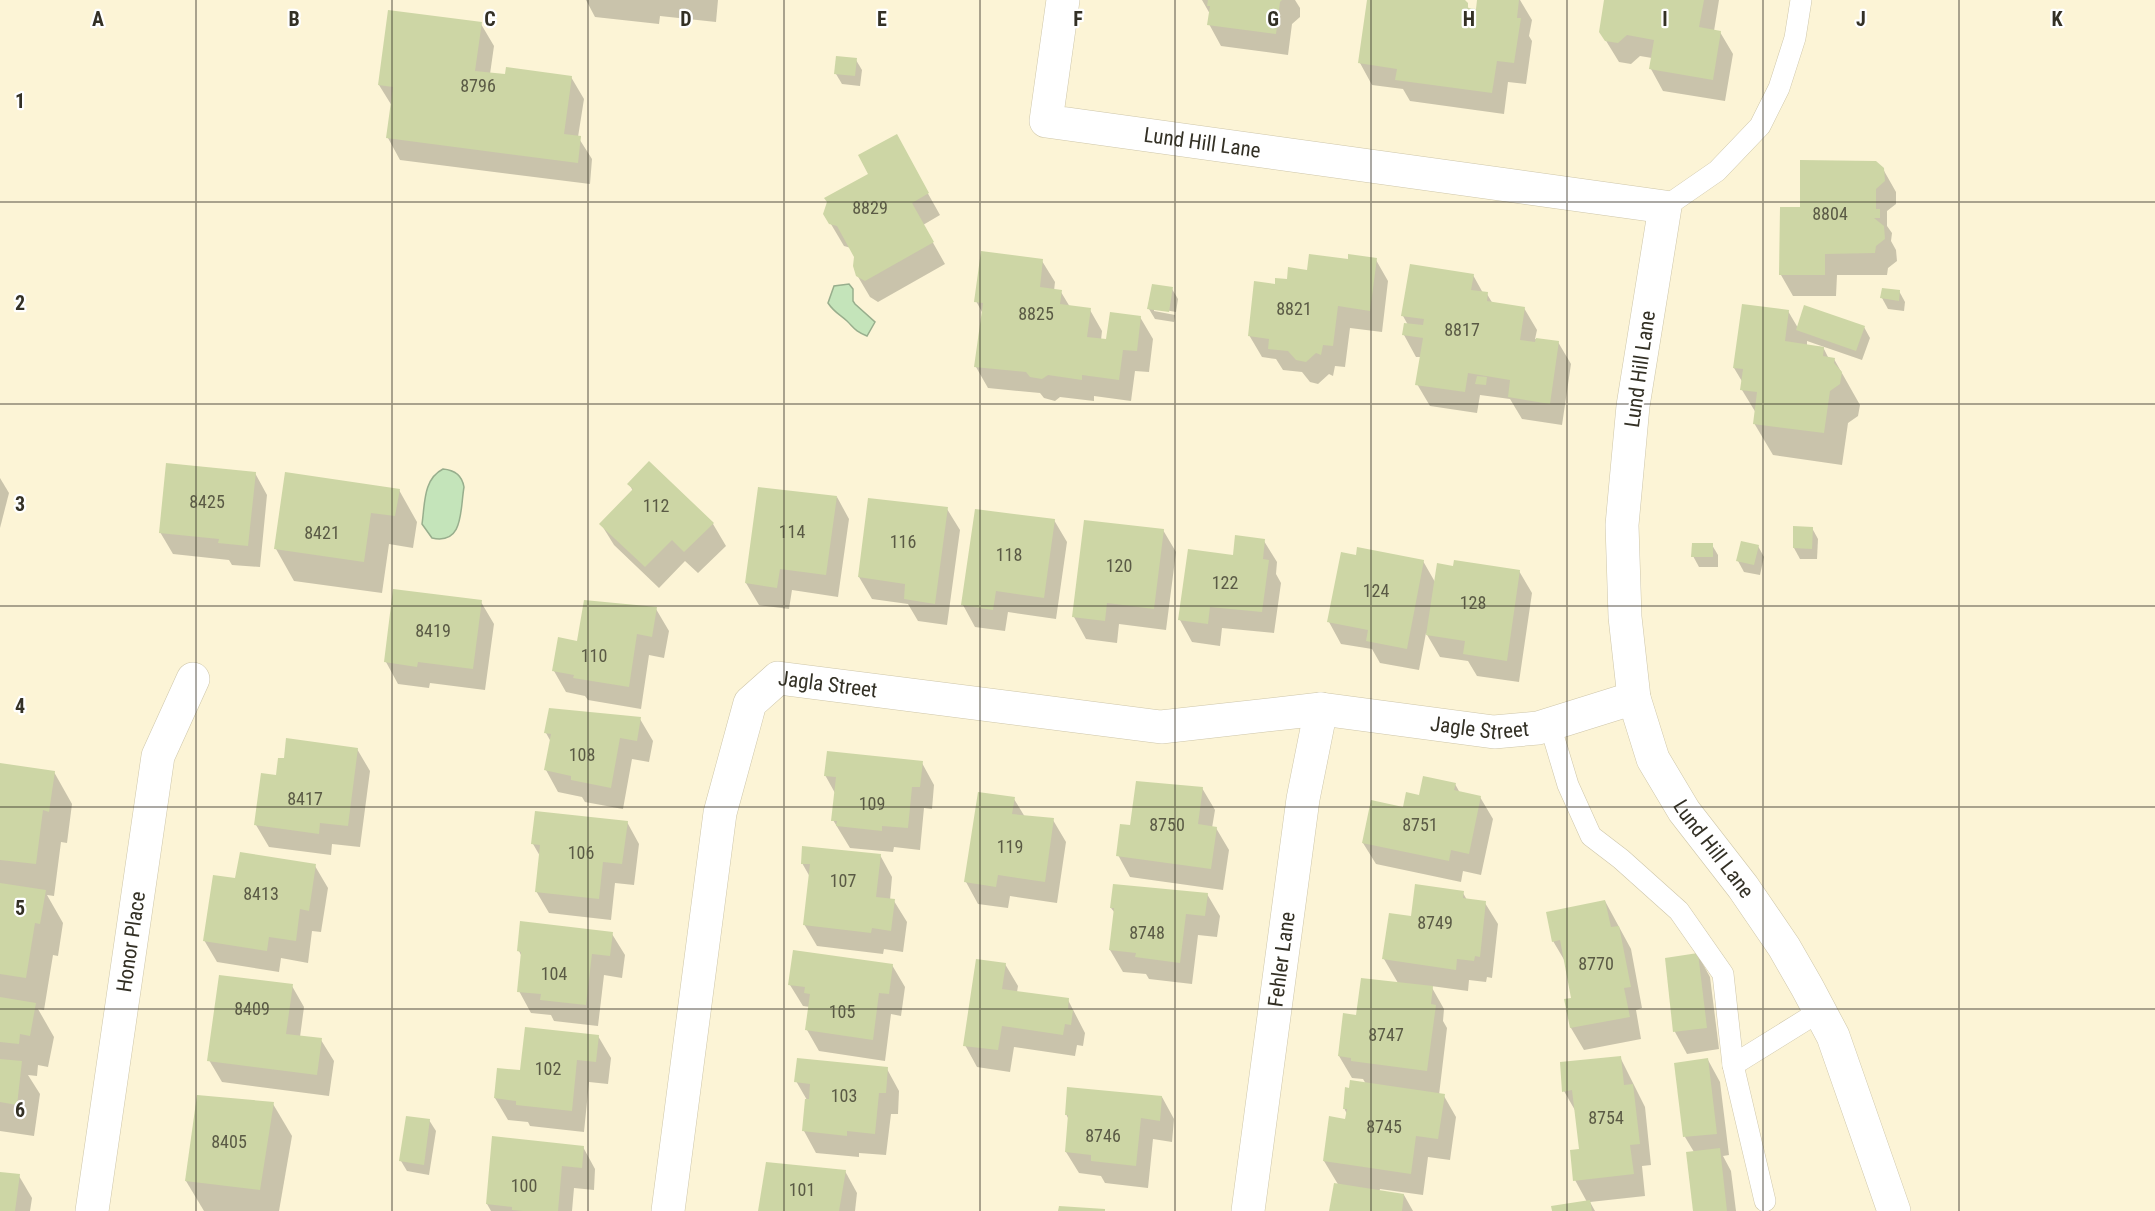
<svg xmlns="http://www.w3.org/2000/svg" width="2155" height="1211" font-family="'Roboto Condensed',sans-serif">
  <style>
    .water { fill: #c4e4ba; stroke: #98ae8d; stroke-width: 1.5 }
    .shadow { fill: #0003 }
    .building { fill: #cdd6a5 }
    .lines { fill: none; stroke-linecap: round; stroke-linejoin: round }
    .service-casing { stroke: #cec6a9; stroke-width: 22 }
    .minor-casing { stroke: #cec6a9; stroke-width: 34 }
    .service { stroke: #fff; stroke-width: 21 }
    .minor { stroke: #fff; stroke-width: 33 }
    .grid { fill: none; stroke: #333025; stroke-width: 1.5; stroke-opacity: 0.55 }
    .labels { text-anchor: middle; stroke-width: 4.5; stroke-linejoin: round; paint-order: stroke }
    .number-label { font-size: 18px; fill: #5a5a45 }
    .street-label { font-size: 21px; fill: #333025; stroke: #fff }
    .grid-label { font-size: 20px; text-anchor: middle; font-weight: bold; fill: #333025; stroke: #fff; stroke-width: 4.5; stroke-linejoin: round; paint-order: stroke }
  </style>
  <rect width="100%" height="100%" fill="#fcf4d6"/>
  <g class="water">
    <path d="M 849,284 L 853,289 L 853,301 L 855,304 L 875,322 L 867,336 C 855,331 855,329 847,321 C 839,314 834,312 828,303 L 834,286 Z"/>
    <path d="M 443,469 C 455,470 462,475 464,487 C 460,510 464,545 432,538 L 422,524 C 425,504 423,479 443,469 Z"/>
  </g>
  <g class="shadow">
    <polygon points="586,0 718,0 716,22 660,16 659,24 595,17"/>
    <polygon points="1202,0 1295,0 1300,8 1300,17 1292,24 1288,55 1221,46 1209,24 1210,14"/>
    <polygon points="1369,0 1463,0 1470,10 1477,11 1478,0 1520,0 1532,20 1529,36 1532,41 1526,84 1508,82 1504,114 1410,101 1403,89 1372,85 1360,63"/>
    <polygon points="1605,0 1719,0 1714,31 1720,32 1733,54 1725,101 1663,91 1651,69 1652,58 1640,56 1631,64 1619,62 1600,31"/>
    <polygon points="481,24 494,46 490,74 571,77 584,99 578,137 592,159 590,184 400,160 388,138 392,106 379,85"/>
    <polygon points="856,60 862,70 860,86 842,84 836,74"/>
    <polygon points="908,158 940,215 923,225 945,264 878,302 870,297 857,275 856,257 851,248 844,246 825,214"/>
    <polygon points="1883,169 1896,192 1896,204 1887,211 1887,226 1892,233 1891,241 1896,250 1897,261 1888,268 1887,275 1837,275 1836,296 1793,296 1781,275 1801,209"/>
    <polygon points="1376,260 1388,281 1382,332 1350,328 1345,367 1335,366 1333,376 1329,374 1318,384 1310,382 1302,372 1283,370 1276,359 1262,357 1249,335 1276,286 1309,271 1349,261"/>
    <polygon points="1042,261 1055,282 1054,291 1061,292 1070,307 1090,310 1102,331 1101,340 1108,341 1140,317 1153,339 1149,372 1135,371 1131,401 1094,396 1094,401 1060,397 1055,401 1044,398 1040,393 988,388 976,367 983,314 976,301"/>
    <polygon points="1473,275 1483,293 1487,294 1493,304 1524,308 1537,330 1535,339 1558,342 1571,364 1562,425 1522,419 1510,399 1480,395 1477,413 1430,406 1417,384 1421,357 1416,357 1404,335 1408,325 1403,316"/>
    <polygon points="1172,289 1178,299 1176,312 1154,308 1154,311 1175,315 1174,322 1155,319 1149,309"/>
    <polygon points="1899,291 1905,302 1904,311 1888,309 1882,298"/>
    <polygon points="1788,311 1798,328 1864,327 1870,338 1862,360 1807,341 1807,346 1823,347 1829,359 1834,359 1860,405 1858,416 1848,423 1842,465 1773,455 1754,423 1756,413 1742,390 1743,383 1734,368"/>
    <polygon points="650,463 713,524 726,546 698,573 685,561 659,588 614,545 601,524 633,491 629,484"/>
    <polygon points="255,473 267,495 260,567 232,565 229,560 173,554 160,532"/>
    <polygon points="0,478 9,493 0,528"/>
    <polygon points="399,490 417,522 413,548 389,544 382,593 294,581 276,549"/>
    <polygon points="837,497 849,519 838,597 792,590 789,609 759,605 746,583"/>
    <polygon points="947,509 960,530 947,625 918,621 908,604 872,599 859,577"/>
    <polygon points="1054,520 1067,542 1056,619 1008,612 1005,631 975,627 963,605"/>
    <polygon points="1812,528 1818,539 1817,559 1800,559 1794,548"/>
    <polygon points="1163,530 1176,552 1166,630 1119,624 1117,643 1086,639 1074,617"/>
    <polygon points="1264,541 1277,562 1276,574 1281,583 1274,633 1222,628 1220,646 1192,642 1180,620 1234,557"/>
    <polygon points="1712,545 1718,555 1718,567 1699,567 1693,556"/>
    <polygon points="1758,546 1764,557 1760,575 1744,572 1738,561"/>
    <polygon points="1423,561 1435,582 1519,571 1532,593 1519,682 1477,676 1468,661 1440,657 1426,633 1419,670 1380,663 1372,649 1341,644 1329,622"/>
    <polygon points="481,602 494,624 485,690 430,683 429,688 398,684 386,662"/>
    <polygon points="656,609 669,631 664,658 649,655 641,709 588,700 585,696 566,692 554,671 578,643"/>
    <polygon points="640,719 653,741 649,762 632,759 623,809 585,802 582,797 558,792 546,770 551,742 546,733"/>
    <polygon points="357,749 370,771 360,847 332,844 331,855 269,847 256,825 277,777"/>
    <polygon points="922,763 934,785 932,809 924,808 920,850 894,847 893,852 850,848 833,820 835,793 825,775"/>
    <polygon points="0,764 54,772 72,804 67,843 61,842 54,896 47,895 63,923 58,956 53,955 44,1010 38,1009 54,1037 48,1067 38,1065 37,1076 28,1075 40,1094 34,1136 0,1131"/>
    <polygon points="1455,784 1460,793 1480,797 1493,819 1481,875 1463,871 1461,882 1376,864 1363,843 1420,797"/>
    <polygon points="1202,788 1215,810 1212,828 1216,828 1229,850 1223,890 1130,877 1118,855 1132,827"/>
    <polygon points="1014,799 1025,817 1053,820 1066,842 1057,903 1010,896 1008,908 978,904 966,882"/>
    <polygon points="627,822 639,844 634,885 615,883 611,920 549,913 536,891 540,856 533,844"/>
    <polygon points="880,855 892,877 890,900 894,901 907,922 903,952 884,949 883,954 817,946 804,924 810,877 802,863"/>
    <polygon points="315,866 328,888 321,932 312,931 308,963 281,958 279,972 217,962 204,940 236,880"/>
    <polygon points="1463,893 1467,900 1485,903 1498,924 1492,978 1487,977 1486,982 1469,980 1468,991 1431,986 1444,1009 1443,1021 1447,1028 1439,1095 1444,1096 1456,1117 1450,1160 1428,1157 1423,1195 1380,1189 1379,1192 1404,1195 1413,1211 1331,1211 1339,1186 1324,1161 1346,1121 1347,1114 1344,1108 1366,1084 1363,1079 1352,1078 1339,1056 1358,1016 1398,983 1384,959 1412,918"/>
    <polygon points="1207,894 1220,916 1217,937 1198,935 1192,984 1149,979 1146,974 1123,972 1110,950 1115,913 1111,908"/>
    <polygon points="1605,901 1631,949 1642,1008 1636,1010 1641,1039 1584,1050 1571,1028 1566,1001 1573,1000 1566,963 1553,941"/>
    <polygon points="612,934 625,955 622,978 604,975 598,1026 554,1021 551,1015 531,1013 519,991 522,957 519,951"/>
    <polygon points="1698,955 1710,977 1719,1049 1687,1054 1675,1032 1666,959"/>
    <polygon points="1005,964 1018,986 1017,992 1068,1000 1085,1033 1083,1046 1077,1045 1075,1056 1014,1047 1010,1072 977,1067 965,1045"/>
    <polygon points="892,965 905,987 901,1016 891,1014 885,1061 819,1051 807,1030 810,1007 803,1006 790,985"/>
    <polygon points="292,986 304,1007 300,1037 321,1040 334,1061 329,1096 222,1082 209,1060"/>
    <polygon points="598,1036 611,1058 608,1084 589,1082 584,1132 530,1126 528,1122 508,1120 495,1098 522,1072"/>
    <polygon points="1620,1057 1645,1107 1651,1165 1642,1166 1645,1196 1590,1202 1595,1211 1553,1211 1587,1202 1575,1180 1580,1151 1576,1112 1564,1091"/>
    <polygon points="1708,1060 1720,1082 1729,1155 1723,1156 1731,1171 1736,1211 1694,1211 1694,1152 1685,1137"/>
    <polygon points="887,1069 899,1091 898,1114 891,1114 886,1155 859,1153 859,1157 816,1153 804,1131 807,1100 796,1081"/>
    <polygon points="1162,1097 1174,1119 1172,1142 1153,1139 1148,1188 1105,1183 1101,1176 1079,1173 1066,1152 1069,1120 1066,1114"/>
    <polygon points="273,1104 292,1136 279,1211 204,1211 186,1181"/>
    <polygon points="429,1120 436,1131 429,1175 407,1171 401,1161"/>
    <polygon points="583,1147 595,1169 594,1190 574,1188 572,1211 491,1211 487,1204"/>
    <polygon points="845,1171 857,1193 855,1211 760,1211"/>
    <polygon points="0,1173 19,1176 32,1198 30,1211 0,1211"/>
  </g>
  <g class="building">
    <polygon points="1208,0 1282,0 1280,2 1276,34 1207,25 1210,6 1207,6"/>
    <polygon points="1367,0 1465,0 1468,3 1468,8 1476,9 1477,0 1519,0 1517,18 1521,18 1514,63 1497,61 1492,93 1395,80 1397,69 1358,63"/>
    <polygon points="1604,0 1704,0 1699,27 1721,31 1713,80 1649,69 1654,40 1627,35 1618,43 1605,41 1599,32"/>
    <polygon points="388,10 482,22 475,71 505,74 506,67 572,76 564,134 581,136 578,163 386,138 393,87 378,85"/>
    <polygon points="836,56 857,58 855,76 834,74"/>
    <polygon points="897,134 929,193 912,203 934,242 865,281 856,276 853,266 854,257 837,226 829,224 823,214 827,202 824,198 868,174 858,155"/>
    <polygon points="1800,160 1876,161 1884,168 1885,181 1876,189 1876,209 1880,209 1880,218 1874,218 1884,226 1885,239 1876,246 1875,253 1825,254 1825,275 1779,275 1780,207 1800,207"/>
    <polygon points="981,251 1043,259 1040,287 1062,290 1060,304 1091,308 1087,337 1106,339 1110,312 1141,316 1137,351 1123,350 1119,380 1082,375 1082,380 1048,375 1042,379 1030,377 1026,372 974,367 983,303 974,302"/>
    <polygon points="1309,254 1348,259 1348,254 1377,258 1370,311 1338,306 1333,346 1323,345 1321,355 1316,353 1306,362 1296,360 1288,351 1268,349 1269,339 1248,336 1254,281 1275,284 1275,278 1287,279 1288,267 1307,270"/>
    <polygon points="1410,264 1474,274 1471,290 1488,292 1487,301 1525,307 1520,340 1535,342 1536,338 1559,341 1550,404 1508,397 1510,380 1468,373 1465,392 1415,385 1423,338 1402,335 1404,323 1423,325 1424,319 1401,316"/>
    <polygon points="1152,284 1173,287 1169,312 1147,309"/>
    <polygon points="1882,288 1900,290 1899,301 1880,298"/>
    <polygon points="1742,304 1789,310 1785,341 1824,347 1823,356 1835,358 1834,363 1842,372 1840,384 1830,391 1824,433 1753,424 1757,392 1740,390 1743,369 1733,368"/>
    <polygon points="1804,305 1865,326 1856,351 1796,330"/>
    <polygon points="1477,376 1487,377 1486,385 1475,384"/>
    <polygon points="649,461 714,523 684,552 672,540 645,567 599,524 633,489 627,484"/>
    <polygon points="166,463 256,472 248,546 218,543 219,539 159,533"/>
    <polygon points="285,472 400,489 395,516 371,513 364,562 274,549"/>
    <polygon points="758,487 837,496 826,575 780,569 777,588 745,583"/>
    <polygon points="868,498 948,507 935,604 904,599 905,584 858,577"/>
    <polygon points="975,509 1055,519 1044,598 996,591 993,610 961,605"/>
    <polygon points="1084,520 1164,529 1154,609 1107,603 1105,621 1072,617"/>
    <polygon points="1793,526 1813,527 1812,549 1793,548"/>
    <polygon points="1235,535 1265,539 1263,559 1269,560 1262,612 1210,607 1208,624 1178,620 1188,549 1233,555"/>
    <polygon points="1741,541 1759,545 1754,565 1736,561"/>
    <polygon points="1692,543 1713,543 1713,557 1691,557"/>
    <polygon points="1357,547 1424,560 1407,649 1366,641 1368,630 1327,622 1341,552 1356,555"/>
    <polygon points="1454,560 1520,570 1507,661 1463,654 1465,641 1426,635 1437,563 1453,566"/>
    <polygon points="393,589 482,600 473,669 418,662 417,667 384,662"/>
    <polygon points="584,600 657,607 652,637 637,634 629,687 573,678 574,675 552,671 558,637 577,641"/>
    <polygon points="549,708 641,717 637,741 620,738 611,788 571,780 571,776 544,770 551,734 544,733"/>
    <polygon points="286,738 358,748 348,826 320,823 319,834 254,825 261,773 276,775 278,758 284,758"/>
    <polygon points="827,751 923,761 920,787 912,787 908,828 882,826 882,831 836,826 837,821 831,821 836,777 824,776"/>
    <polygon points="0,763 55,771 49,812 43,810 36,864 0,860"/>
    <polygon points="1423,776 1456,783 1454,790 1481,796 1469,854 1451,850 1449,861 1362,843 1371,800 1403,807 1406,792 1419,795"/>
    <polygon points="1136,781 1203,787 1198,824 1217,827 1211,869 1116,856 1120,824 1130,825"/>
    <polygon points="978,792 1015,797 1012,814 1054,818 1045,882 998,875 996,887 964,882"/>
    <polygon points="535,811 628,821 622,864 603,862 599,899 535,892 540,845 531,844"/>
    <polygon points="802,846 881,854 876,897 895,899 891,931 872,928 871,933 803,925 810,864 801,864"/>
    <polygon points="240,852 316,864 309,911 300,909 296,941 269,937 267,951 203,941 213,875 235,878"/>
    <polygon points="0,883 46,890 40,924 35,923 26,978 0,974"/>
    <polygon points="1113,884 1208,893 1205,916 1186,914 1180,963 1135,957 1136,953 1109,950 1114,908 1110,908"/>
    <polygon points="1415,884 1464,891 1463,898 1486,901 1480,957 1475,956 1474,961 1457,959 1456,970 1382,959 1389,913 1411,916"/>
    <polygon points="1605,900 1611,927 1619,926 1631,987 1624,988 1630,1017 1570,1028 1564,999 1571,998 1560,940 1552,942 1546,912"/>
    <polygon points="520,921 613,932 610,956 592,954 586,1005 540,1000 541,994 517,992 521,952 517,951"/>
    <polygon points="793,950 893,964 889,994 879,993 873,1040 805,1030 810,994 804,993 805,987 788,985"/>
    <polygon points="1698,953 1707,1028 1673,1032 1665,958"/>
    <polygon points="976,959 1006,963 1002,989 1069,998 1068,1009 1073,1010 1071,1025 1065,1024 1063,1035 1002,1026 998,1050 963,1046"/>
    <polygon points="219,975 293,984 286,1034 322,1038 317,1075 207,1061"/>
    <polygon points="1361,978 1433,986 1431,1004 1436,1005 1427,1071 1351,1061 1351,1058 1338,1056 1343,1013 1356,1015"/>
    <polygon points="0,997 36,1003 30,1036 20,1034 19,1044 0,1042"/>
    <polygon points="525,1027 599,1035 596,1062 577,1060 572,1111 516,1105 516,1101 494,1098 497,1068 520,1070"/>
    <polygon points="1621,1056 1624,1085 1633,1084 1640,1144 1630,1145 1634,1174 1573,1181 1570,1150 1579,1149 1572,1090 1562,1092 1560,1062"/>
    <polygon points="797,1058 888,1067 886,1093 879,1093 875,1134 847,1131 847,1136 802,1131 805,1099 809,1099 810,1084 794,1082"/>
    <polygon points="1708,1058 1717,1134 1683,1137 1674,1063"/>
    <polygon points="0,1059 22,1061 17,1105 0,1102"/>
    <polygon points="1350,1080 1445,1094 1438,1139 1416,1136 1411,1174 1323,1161 1329,1116 1345,1119 1347,1109 1343,1109 1345,1087 1349,1088"/>
    <polygon points="1067,1087 1162,1096 1160,1121 1141,1118 1136,1166 1091,1161 1091,1155 1065,1152 1068,1115 1065,1115"/>
    <polygon points="197,1095 274,1102 260,1190 185,1181"/>
    <polygon points="406,1116 430,1119 424,1165 399,1161"/>
    <polygon points="492,1136 584,1146 582,1168 562,1166 558,1211 523,1211 512,1210 512,1207 486,1204"/>
    <polygon points="1720,1148 1727,1211 1693,1211 1686,1152"/>
    <polygon points="766,1162 846,1170 839,1211 758,1211"/>
    <polygon points="0,1172 20,1174 15,1211 0,1211"/>
    <polygon points="1334,1183 1404,1194 1402,1211 1329,1211"/>
    <polygon points="1590,1200 1592,1211 1552,1211 1551,1206"/>
    <polygon points="1059,1206 1105,1209 1105,1211 1058,1211"/>
  </g>
  <g class="lines">
    <defs>
      <g id="service">
        <polyline points="1665,207 1717,171 1760,126 1779,88 1795,38 1801,0"/>
        <polyline points="1550,725 1568,785 1591,836 1621,859 1679,911 1723,974 1733,1065 1765,1201"/>
        <polyline points="1733,1065 1820,1011"/>
      </g>
      <g id="minor">
        <path id="s1" d="M 1063,0 L 1046,121 L 1665,207 L 1633,406 L 1622,525 L 1625,617 L 1634,698 L 1653,759 L 1684,811 L 1743,887 L 1784,947 L 1807,987 L 1833,1036 L 1894,1211"/>
        <path id="s2" d="M 92,1211 L 158,756 L 193,679"/>
        <path id="s3" d="M 668,1211 L 720,813 L 750,703 L 778,678 L 1161,727 L 1321,709 L 1494,732 L 1538,728 L 1634,698"/>
        <path id="s4" d="M 1248,1211 L 1303,799 L 1321,709"/>
      </g>
    </defs>
    <use href="#service" class="service-casing"/>
    <use href="#minor" class="minor-casing"/>
    <use href="#service" class="service"/>
    <use href="#minor" class="minor"/>
  </g>
  <path class="grid" d="M 196,0 L 196,1211M 392,0 L 392,1211M 588,0 L 588,1211M 784,0 L 784,1211M 980,0 L 980,1211M 1175,0 L 1175,1211M 1371,0 L 1371,1211M 1567,0 L 1567,1211M 1763,0 L 1763,1211M 1959,0 L 1959,1211M 0,202 L 2155,202M 0,404 L 2155,404M 0,606 L 2155,606M 0,807 L 2155,807M 0,1009 L 2155,1009"/>
  <g class="labels">
    <g class="number-label">
      <text x="478" y="92">8796</text>
      <text x="870" y="214">8829</text>
      <text x="1830" y="220">8804</text>
      <text x="1294" y="315">8821</text>
      <text x="1036" y="320">8825</text>
      <text x="1462" y="336">8817</text>
      <text x="207" y="508">8425</text>
      <text x="656" y="512">112</text>
      <text x="792" y="538">114</text>
      <text x="322" y="539">8421</text>
      <text x="903" y="548">116</text>
      <text x="1009" y="561">118</text>
      <text x="1119" y="572">120</text>
      <text x="1225" y="589">122</text>
      <text x="1376" y="597">124</text>
      <text x="1473" y="609">128</text>
      <text x="433" y="637">8419</text>
      <text x="594" y="662">110</text>
      <text x="582" y="761">108</text>
      <text x="305" y="805">8417</text>
      <text x="872" y="810">109</text>
      <text x="1167" y="831">8750</text>
      <text x="1420" y="831">8751</text>
      <text x="1010" y="853">119</text>
      <text x="581" y="859">106</text>
      <text x="843" y="887">107</text>
      <text x="261" y="900">8413</text>
      <text x="1435" y="929">8749</text>
      <text x="1147" y="939">8748</text>
      <text x="1596" y="970">8770</text>
      <text x="554" y="980">104</text>
      <text x="252" y="1015">8409</text>
      <text x="842" y="1018">105</text>
      <text x="1386" y="1041">8747</text>
      <text x="548" y="1075">102</text>
      <text x="844" y="1102">103</text>
      <text x="1606" y="1124">8754</text>
      <text x="1384" y="1133">8745</text>
      <text x="1103" y="1142">8746</text>
      <text x="229" y="1148">8405</text>
      <text x="524" y="1192">100</text>
      <text x="802" y="1196">101</text>
    </g>
    <g class="street-label">
      <text dy="7" stroke="none"><textPath href="#s1" startOffset="280">Lund Hill Lane</textPath></text>
      <text transform="translate(1640 369) rotate(-82)" y="7">Lund Hill Lane</text>
      <text dy="7" stroke="none"><textPath href="#s3" startOffset="603">Jagla Street</textPath></text>
      <text dy="7" stroke="none"><textPath href="#s3" startOffset="1260">Jagle Street</textPath></text>
      <text dy="7" stroke="none"><textPath href="#s1" startOffset="1414">Lund Hill Lane</textPath></text>
      <text dy="7" stroke="none"><textPath href="#s2" startOffset="272">Honor Place</textPath></text>
      <text dy="7" stroke="none"><textPath href="#s4" startOffset="254">Fehler Lane</textPath></text>
    </g>
  </g>
  <g class="grid-label">
    <text x="98" y="26">A</text>
    <text x="294" y="26">B</text>
    <text x="490" y="26">C</text>
    <text x="686" y="26">D</text>
    <text x="882" y="26">E</text>
    <text x="1078" y="26">F</text>
    <text x="1273" y="26">G</text>
    <text x="1469" y="26">H</text>
    <text x="1665" y="26">I</text>
    <text x="1861" y="26">J</text>
    <text x="2057" y="26">K</text>
    <text x="20" y="108">1</text>
    <text x="20" y="310">2</text>
    <text x="20" y="511">3</text>
    <text x="20" y="713">4</text>
    <text x="20" y="915">5</text>
    <text x="20" y="1117">6</text>
  </g>
</svg>
